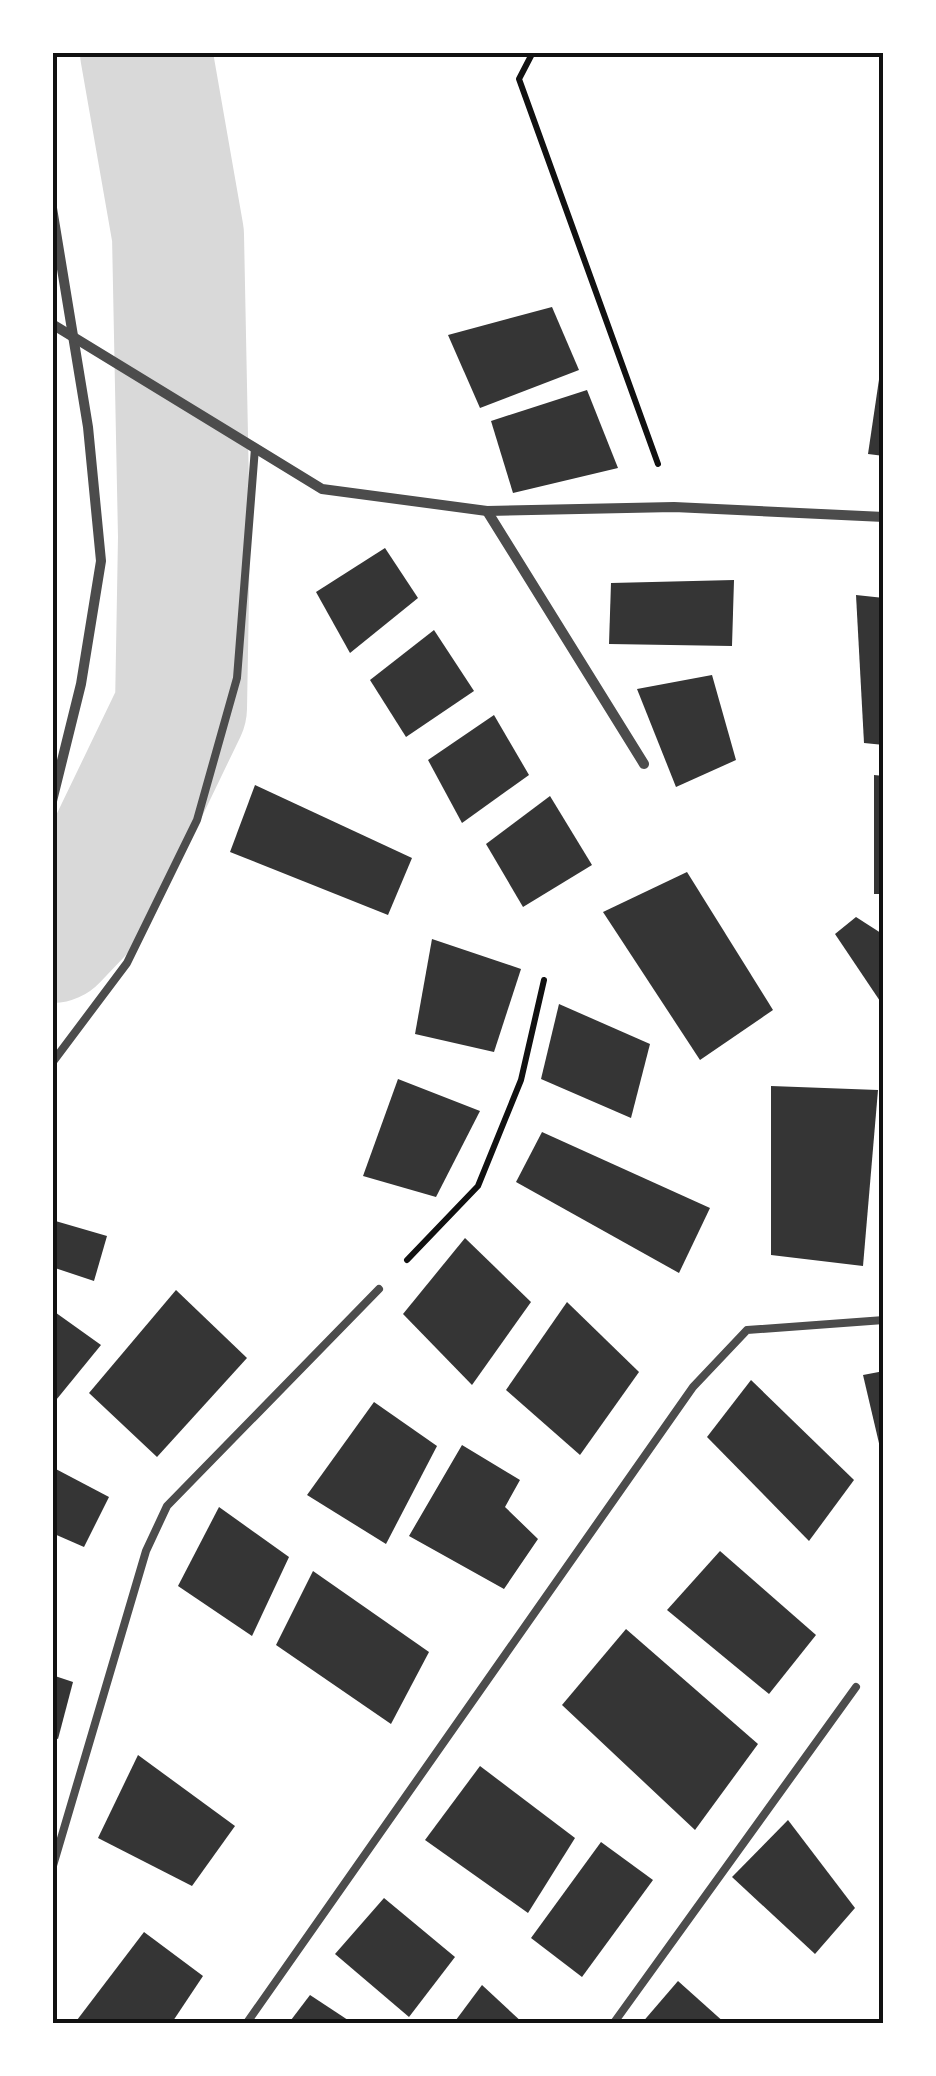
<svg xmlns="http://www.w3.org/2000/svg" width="936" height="2076" font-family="'PT Sans',sans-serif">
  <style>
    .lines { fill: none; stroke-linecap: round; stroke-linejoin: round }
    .river { stroke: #d9d9d9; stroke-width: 132 }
    .building { fill: #353535 }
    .path { stroke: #111; stroke-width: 6 }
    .service { stroke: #4c4c4c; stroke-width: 8 }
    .minor { stroke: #4c4c4c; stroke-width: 10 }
    .neatline { fill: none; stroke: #111; stroke-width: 4 }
  </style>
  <rect width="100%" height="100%" fill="#fff"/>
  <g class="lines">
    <polyline class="river" points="52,937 90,897 181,708 184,537 178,235 146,52"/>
  </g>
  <g class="building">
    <polygon points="552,307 579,370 480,408 448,335"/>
    <polygon points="881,366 884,367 884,456 868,454"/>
    <polygon points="587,390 618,468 513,493 491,421"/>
    <polygon points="385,548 418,598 350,653 316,592"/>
    <polygon points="734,580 732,646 609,644 611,583"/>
    <polygon points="856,595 884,598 884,745 864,743"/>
    <polygon points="434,630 474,691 406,737 370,680"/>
    <polygon points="712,675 736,760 676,787 637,689"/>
    <polygon points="494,715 529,775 462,823 428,760"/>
    <polygon points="874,775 884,776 884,894 874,894"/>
    <polygon points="255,785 412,858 388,915 230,852"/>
    <polygon points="550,796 592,865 523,907 486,844"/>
    <polygon points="687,872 773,1010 700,1060 603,912"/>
    <polygon points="856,917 884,935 884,1007 835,934"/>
    <polygon points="432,939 521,969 494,1052 415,1034"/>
    <polygon points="559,1004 650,1044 631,1118 541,1079"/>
    <polygon points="398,1079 480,1111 436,1197 363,1176"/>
    <polygon points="771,1086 878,1090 863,1266 771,1255"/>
    <polygon points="542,1132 710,1208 679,1273 516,1182"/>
    <polygon points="52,1220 107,1236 94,1281 52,1267"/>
    <polygon points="465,1238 531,1302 472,1385 403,1314"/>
    <polygon points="176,1290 247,1358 157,1457 89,1393"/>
    <polygon points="567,1302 639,1372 580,1455 506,1390"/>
    <polygon points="52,1310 101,1345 52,1405"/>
    <polygon points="884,1371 884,1456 882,1456 863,1375"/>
    <polygon points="751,1380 854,1480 809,1541 707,1437"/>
    <polygon points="374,1402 437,1446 386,1544 307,1495"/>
    <polygon points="462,1445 520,1480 505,1507 538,1539 504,1589 409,1536"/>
    <polygon points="52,1467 109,1497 84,1547 52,1533"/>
    <polygon points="219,1507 289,1557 252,1636 178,1586"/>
    <polygon points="720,1551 816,1635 769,1694 667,1610"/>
    <polygon points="313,1571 429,1652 391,1724 276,1645"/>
    <polygon points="626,1629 758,1744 695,1830 562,1705"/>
    <polygon points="52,1675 73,1682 58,1739 52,1737"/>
    <polygon points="138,1755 235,1826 192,1886 98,1838"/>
    <polygon points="480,1766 575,1838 528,1913 425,1840"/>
    <polygon points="788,1820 855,1908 815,1954 732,1877"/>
    <polygon points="601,1842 653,1880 582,1977 531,1938"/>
    <polygon points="384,1898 455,1957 409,2017 335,1954"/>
    <polygon points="144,1932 203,1976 171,2024 74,2024"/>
    <polygon points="678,1981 726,2024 641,2024"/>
    <polygon points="482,1985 524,2024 453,2024"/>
    <polygon points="310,1995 354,2024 288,2024"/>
  </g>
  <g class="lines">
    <g class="path">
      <polyline points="533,52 519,79 658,464"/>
      <polyline points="407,1260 478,1186 521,1080 544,980"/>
    </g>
    <g class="service">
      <polyline points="52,1063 127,963 197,820 237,678 255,448"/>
      <polyline points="52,1869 146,1551 167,1506 379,1289"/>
      <polyline points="246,2024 693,1387 747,1330 884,1320"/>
      <polyline points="613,2024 856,1687"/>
    </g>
    <g class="minor">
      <polyline points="52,208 88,427 101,561 81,684 52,801"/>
      <polyline points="52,324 322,489 487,511 674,507 884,517"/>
      <polyline points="487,511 644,764"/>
    </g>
  </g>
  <rect width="936" height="2076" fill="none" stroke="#ffffff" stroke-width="110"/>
  <rect x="55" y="55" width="826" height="1966" class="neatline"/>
</svg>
